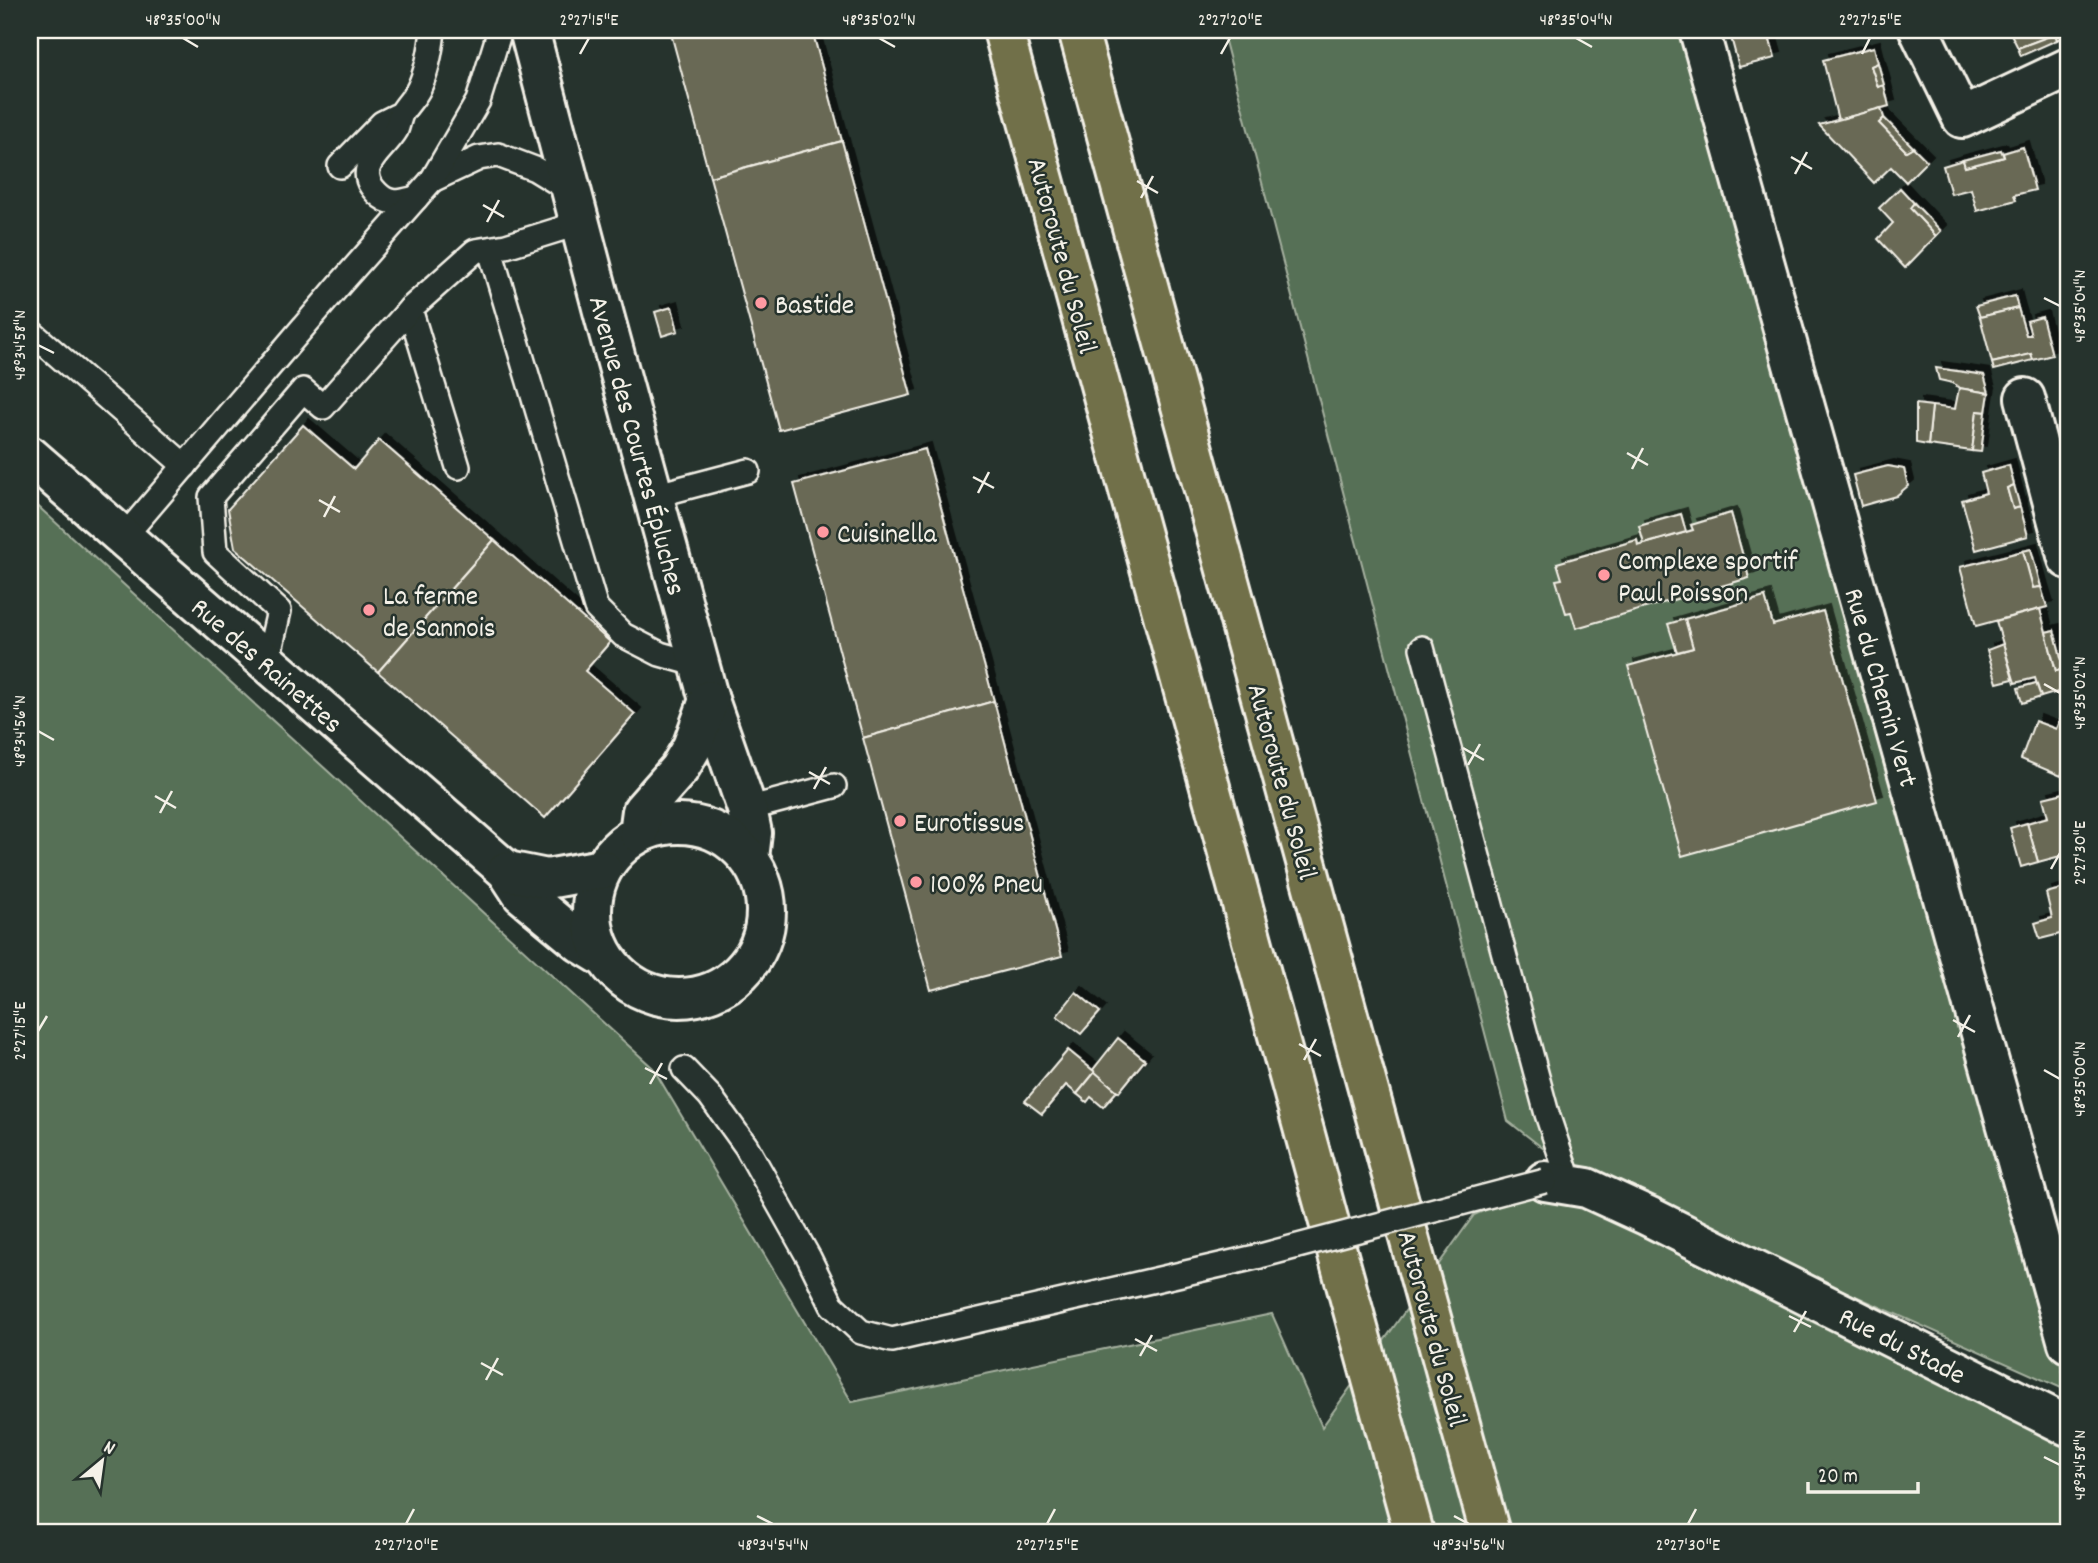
<svg xmlns="http://www.w3.org/2000/svg" width="2098" height="1563" font-family="Dekko,sans-serif">
  <style>
    .green { fill: #567056; stroke: #a5b09f; stroke-width: 2 }
    .building { fill: #696954; stroke: #f4f1e8; stroke-width: 2; filter: url(#shadow) }
    .lines { fill: none; stroke-linecap: round; stroke-linejoin: round }
    .service-casing { stroke: #f4f1e8; stroke-width: 28 }
    .minor-casing { stroke: #f4f1e8; stroke-width: 44 }
    .motorway-casing { stroke: #f4f1e8; stroke-width: 44 }
    .service { stroke: #26332d; stroke-width: 23 }
    .minor { stroke: #26332d; stroke-width: 38 }
    .motorway { stroke: #71704a; stroke-width: 38 }
    .service-bridge-casing { stroke: #f4f1e8; stroke-width: 28; stroke-linecap: butt }
    .service-bridge { stroke: #26332d; stroke-width: 23 }
    .ticks { fill: none; stroke: #f4f1e8; stroke-width: 2.5 }
    .poi-dot { fill: #ff9aa2; stroke: #26332d; stroke-width: 2.5 }
    .labels { text-anchor: middle; stroke-width: 5; stroke-linejoin: round; paint-order: stroke }
    .street-label { font-size: 28px; fill: #f4f1e8; stroke: #26332d }
    .poi-label { font-size: 28px; fill: #f4f1e8; stroke: #26332d; text-anchor: start }
    .neatline { fill: none; stroke: #f4f1e8; stroke-width: 2.5 }
    .ticks-label { font-size: 18px; text-anchor: middle; fill: #f4f1e8 }
  </style>
  <defs>
    <filter id="shadow"><feDropShadow dx="6" dy="-6" stdDeviation="0" flood-color="#0009"/></filter>
  </defs>
  <rect width="100%" height="100%" fill="#26332d"/>
  <filter id="ink" filterUnits="userSpaceOnUse"><feTurbulence type="fractalNoise" baseFrequency=".0143" numOctaves="2"/><feDisplacementMap in="SourceGraphic" scale="14" xChannelSelector="R" yChannelSelector="G"/><feConvolveMatrix kernelMatrix="1 2 1 2 8 2 1 2 1" color-interpolation-filters="sRGB"/></filter>
  <g filter="url(#ink)">
    <g class="green">
      <polygon points="1222,30 1693,30 2068,1391 1567,1167 1508,1121"/>
      <polygon points="30,499 653,1068 852,1402 1272,1314 1322,1427 1474,1215 1541,1186 2068,1425 2068,1533 30,1533"/>
    </g>
    <g class="building">
      <polygon points="670,30 812,30 842,141 710,177"/>
      <polygon points="1729,30 1767,30 1775,58 1739,67"/>
      <polygon points="2009,30 2068,30 2068,34 2057,40 2055,34 2018,48"/>
      <polygon points="2055,34 2057,40 2021,56 2018,48"/>
      <polygon points="1874,47 1878,63 1871,66 1878,87 1884,85 1889,106 1838,120 1823,60"/>
      <polygon points="1878,63 1884,85 1878,87 1871,66"/>
      <polygon points="1881,108 1884,118 1879,123 1906,151 1913,147 1927,161 1906,182 1891,167 1874,183 1819,125"/>
      <polygon points="1884,118 1913,147 1906,151 1879,123"/>
      <polygon points="842,141 911,395 779,430 710,177"/>
      <polygon points="2023,147 2035,190 2014,195 2016,200 1977,211 1971,189 1951,194 1943,166 1963,160 1965,167 2004,157 2003,153"/>
      <polygon points="2001,150 2004,157 1965,167 1963,160"/>
      <polygon points="1900,188 1914,203 1910,208 1936,236 1905,268 1878,239 1893,223 1879,208"/>
      <polygon points="1914,203 1941,231 1936,236 1910,208"/>
      <polygon points="2015,296 2018,308 1980,317 1976,306"/>
      <polygon points="672,307 678,331 662,336 655,312"/>
      <polygon points="2018,308 2026,335 2031,335 2027,321 2042,317 2052,355 2033,360 2031,354 1992,363 1980,317"/>
      <polygon points="2031,354 2033,360 1994,370 1992,363"/>
      <polygon points="1936,368 1984,375 1989,393 1959,388 1953,383 1939,380"/>
      <polygon points="1959,388 1989,393 1986,412 1977,411 1972,451 1928,445 1932,406 1955,409"/>
      <polygon points="1916,404 1932,406 1928,445 1916,443"/>
      <polygon points="1977,411 1986,412 1981,452 1972,451"/>
      <polygon points="303,425 354,469 379,440 494,540 378,672 235,548 228,509"/>
      <polygon points="925,449 994,701 863,738 794,484"/>
      <polygon points="2009,465 2014,485 2007,488 2013,509 2020,507 2028,536 1976,550 1962,500 1986,493 1981,473"/>
      <polygon points="1888,466 1904,469 1908,486 1896,496 1861,506 1853,475"/>
      <polygon points="2014,485 2020,507 2013,509 2007,488"/>
      <polygon points="1731,513 1749,578 1576,628 1571,612 1566,613 1556,580 1562,579 1557,563 1637,540 1638,546 1693,530 1691,525"/>
      <polygon points="1681,514 1686,532 1644,544 1639,526"/>
      <polygon points="494,540 610,642 585,671 635,714 545,818 378,672"/>
      <polygon points="2031,549 2041,587 2033,588 2023,551"/>
      <polygon points="2023,551 2033,588 2041,587 2047,607 1976,626 1960,567"/>
      <polygon points="1765,597 1773,625 1823,611 1877,801 1682,856 1628,666 1693,648 1685,619"/>
      <polygon points="2040,609 2056,671 2064,669 2068,685 2068,689 2041,697 2035,678 2015,683 1996,621"/>
      <polygon points="1685,619 1693,648 1677,652 1668,624"/>
      <polygon points="2054,630 2064,669 2056,671 2046,632"/>
      <polygon points="2003,644 2013,679 1997,683 1987,650"/>
      <polygon points="2036,683 2041,697 2022,703 2018,688"/>
      <polygon points="994,701 1062,956 931,990 863,738"/>
      <polygon points="2064,710 2068,712 2068,759 2061,776 2021,759 2035,721 2056,729"/>
      <polygon points="2068,792 2068,854 2038,862 2027,823 2048,817 2043,798"/>
      <polygon points="2027,823 2038,862 2021,867 2010,828"/>
      <polygon points="2068,887 2068,932 2040,939 2035,923 2052,918 2046,893"/>
      <polygon points="1076,992 1100,1012 1081,1034 1057,1016"/>
      <polygon points="1118,1038 1145,1060 1119,1092 1092,1071"/>
      <polygon points="1068,1050 1095,1072 1077,1094 1066,1085 1042,1114 1025,1101"/>
      <polygon points="1095,1072 1117,1091 1103,1107 1091,1097 1087,1102 1077,1094"/>
      <polygon points="2068,1210 2068,1234 2066,1235 2060,1213"/>
    </g>
    <g class="lines">
      <defs>
        <g id="service">
          <polyline points="340,166 382,123 396,116"/>
          <polyline points="432,180 479,158 498,155 535,169 571,191"/>
          <path d="M 416,198 C 400,202 390,206 377,193 C 351,167 384,151 396,130 C 398,125 399,119 401,114 C 406,105 415,97 419,88 C 428,69 431,50 433,30"/>
          <polyline points="490,250 596,608 623,635 660,654 699,665"/>
          <polyline points="410,309 458,467"/>
          <polyline points="30,331 185,466"/>
          <polyline points="653,496 748,471"/>
          <polyline points="123,538 341,283 432,180 478,101 500,30"/>
          <polyline points="1422,648 1547,1114 1571,1186"/>
          <polyline points="267,663 279,611 215,552 211,497 303,390 323,407 410,309 475,251 506,246 580,223"/>
          <polyline points="747,809 834,786"/>
          <polyline points="684,1069 710,1096 746,1146 809,1258 832,1305 861,1332 892,1340 1260,1256"/>
        </g>
        <g id="minor">
          <polyline points="529,30 604,315 709,700 747,809 752,833 749,858"/>
          <polyline points="1699,30 2068,1343"/>
          <polyline points="1919,30 1962,118 2068,68"/>
          <polyline points="2025,398 2068,559"/>
          <polyline points="30,456 507,871 522,894 581,943 604,957"/>
          <circle cx="679" cy="911" r="87"/>
          <polyline points="639,833 642,811 679,769 692,747 709,700"/>
          <polyline points="507,871 547,879 602,869"/>
          <polyline points="1545,1181 1587,1188 1648,1216 2068,1426"/>
        </g>
        <g id="motorway">
          <polyline points="1003,30 1414,1533"/>
          <polyline points="1078,30 1490,1533"/>
        </g>
      </defs>
      <use href="#service" class="service-casing"/>
      <use href="#minor" class="minor-casing"/>
      <use href="#motorway" class="motorway-casing"/>
      <use href="#service" class="service"/>
      <use href="#minor" class="minor"/>
      <use href="#motorway" class="motorway"/>
      <defs>
        <polyline id="service-bridge" points="1260,1256 1545,1181"/>
      </defs>
      <use href="#service-bridge" class="service-bridge-casing"/>
      <use href="#service-bridge" class="service-bridge"/>
    </g>
  </g>
  <path class="ticks" d="M 183,38 L 198,47M 879,38 L 895,47M 1576,38 L 1592,47M 580,54 L 589,38M 1221,54 L 1230,38M 1862,54 L 1870,38M 1791,157 L 1812,169M 1795,174 L 1807,152M 1137,181 L 1158,193M 1141,198 L 1153,176M 483,205 L 504,217M 487,222 L 499,200M 2044,298 L 2060,306M 38,345 L 54,353M 1627,453 L 1648,465M 1632,469 L 1643,448M 973,477 L 994,488M 978,493 L 989,472M 319,500 L 340,512M 324,517 L 335,496M 2044,684 L 2060,693M 38,731 L 54,740M 1463,748 L 1484,760M 1468,765 L 1480,744M 809,772 L 830,784M 814,789 L 826,767M 155,796 L 176,808M 160,813 L 172,791M 2051,869 L 2060,853M 1953,1020 L 1975,1032M 38,1031 L 47,1016M 1958,1037 L 1970,1015M 1299,1044 L 1321,1056M 1304,1060 L 1316,1039M 645,1068 L 667,1079M 2044,1070 L 2060,1079M 650,1084 L 662,1063M 1789,1316 L 1811,1327M 1794,1332 L 1806,1311M 1135,1339 L 1157,1351M 1140,1356 L 1152,1335M 481,1363 L 503,1375M 486,1380 L 498,1358M 2044,1457 L 2060,1465M 757,1516 L 773,1524M 1454,1516 L 1469,1524M 406,1524 L 414,1509M 1047,1524 L 1055,1509M 1688,1524 L 1696,1509"/>
  <g class="poi-dot">
    <circle cx="761" cy="303" r="7"/>
    <circle cx="823" cy="532" r="7"/>
    <circle cx="1604" cy="575" r="7"/>
    <circle cx="369" cy="610" r="7"/>
    <circle cx="900" cy="821" r="7"/>
    <circle cx="916" cy="882" r="7"/>
  </g>
  <g class="labels">
    <g class="street-label">
      <text transform="translate(1064 255) rotate(75)" y="10">Autoroute du Soleil</text>
      <text transform="translate(639 445) rotate(75)" y="10">Avenue des Courtes Épluches</text>
      <text transform="translate(268 664) rotate(41)" y="10">Rue des Rainettes</text>
      <text transform="translate(1883 687) rotate(74)" y="10">Rue du Chemin Vert</text>
      <text transform="translate(1284 781) rotate(75)" y="10">Autoroute du Soleil</text>
      <text transform="translate(1434 1328) rotate(75)" y="10">Autoroute du Soleil</text>
      <text transform="translate(1903 1344) rotate(27)" y="10">Rue du Stade</text>
    </g>
    <g class="poi-label">
      <text x="775" y="313">Bastide</text>
      <text x="837" y="542">Cuisinella</text>
      <text x="1618" y="569">Complexe sportif<tspan x="1618" dy="32">Paul Poisson</tspan></text>
      <text x="383" y="604">La ferme<tspan x="383" dy="32">de Sannois</tspan></text>
      <text x="914" y="831">Eurotissus</text>
      <text x="930" y="892">100% Pneu</text>
    </g>
  </g>
  <rect width="2098" height="1563" fill="none" stroke="#26332d" stroke-width="77"/>
  <g transform="translate(102 1461) rotate(29)" stroke="#26332d" stroke-width="5" paint-order="stroke">
  <path d="M0-5L12 26L0 18L-12 26Z" fill="#f4f1e8"/>
  <text y="-10" font-size="19" font-weight="bold" text-anchor="middle" fill="#f4f1e8">N</text>
  </g>
  <path d="M1808 1482v10h110v-10" fill="none" stroke="#f4f1e8" stroke-width="3.5"/>
  <text x="1818" y="1482" font-size="21" fill="#f4f1e8" stroke="#26332d" stroke-width="5" paint-order="stroke">20 m</text>
  <rect x="38" y="38" width="2022" height="1486" class="neatline"/>
  <g class="ticks-label">
    <text x="183" y="25">48°35'00"N</text>
    <text x="589" y="25">2°27'15"E</text>
    <text x="879" y="25">48°35'02"N</text>
    <text x="1230" y="25">2°27'20"E</text>
    <text x="1576" y="25">48°35'04"N</text>
    <text x="1870" y="25">2°27'25"E</text>
    <text transform="translate(2079 306) rotate(-90)" y="6">48°35'04"N</text>
    <text transform="translate(19 345) rotate(-90)" y="6">48°34'58"N</text>
    <text transform="translate(2079 693) rotate(-90)" y="6">48°35'02"N</text>
    <text transform="translate(19 731) rotate(-90)" y="6">48°34'56"N</text>
    <text transform="translate(2079 853) rotate(-90)" y="6">2°27'30"E</text>
    <text transform="translate(19 1031) rotate(-90)" y="6">2°27'15"E</text>
    <text transform="translate(2079 1079) rotate(-90)" y="6">48°35'00"N</text>
    <text transform="translate(2079 1465) rotate(-90)" y="6">48°34'58"N</text>
    <text x="406" y="1550">2°27'20"E</text>
    <text x="773" y="1550">48°34'54"N</text>
    <text x="1047" y="1550">2°27'25"E</text>
    <text x="1469" y="1550">48°34'56"N</text>
    <text x="1688" y="1550">2°27'30"E</text>
  </g>
</svg>
